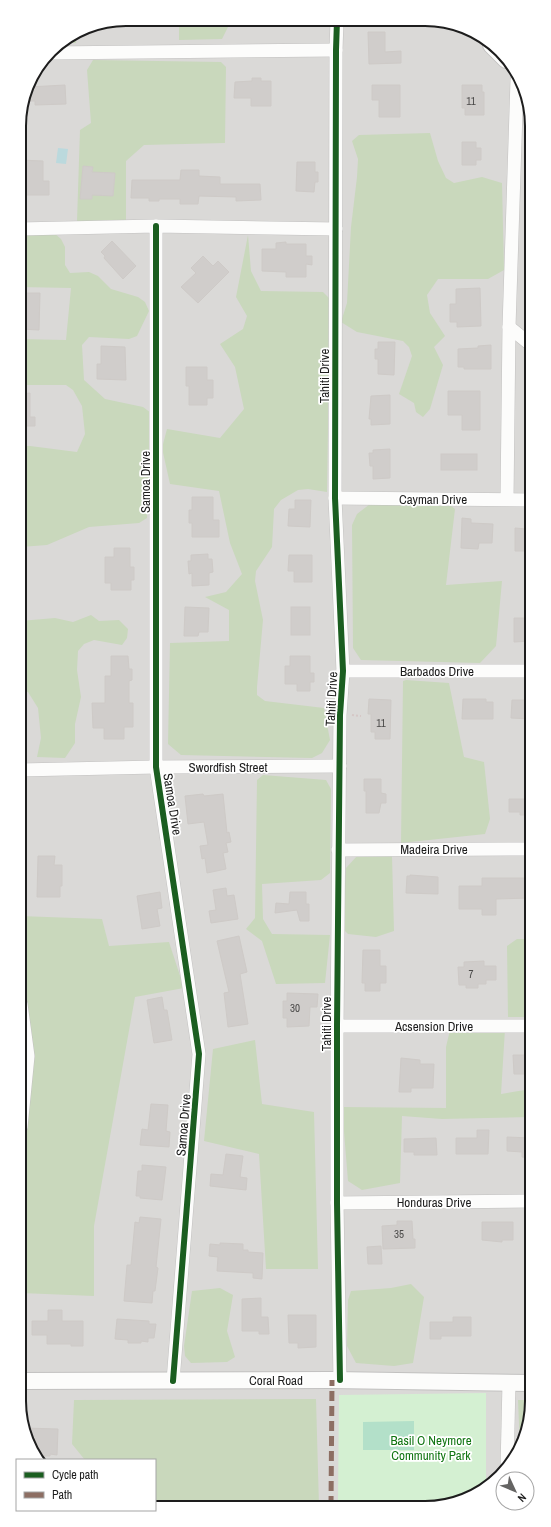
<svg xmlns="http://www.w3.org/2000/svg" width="551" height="1527" font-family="'Archivo Narrow',sans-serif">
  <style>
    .residential { fill: #dad9d7 }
    .forest { fill: #c9d8bc; fill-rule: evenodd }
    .park { fill: #d4f0d2 }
    .pitch { fill: #b3e0c9 }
    .water { fill: #bbd9dd }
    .building { fill: #d0cdcb; stroke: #cecac7 }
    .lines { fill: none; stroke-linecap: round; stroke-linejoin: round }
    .minor-casing { stroke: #c2c1c0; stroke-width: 14 }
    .tertiary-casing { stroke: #c2c1c0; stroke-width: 18 }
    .path { stroke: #d5c7c6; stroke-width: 2; stroke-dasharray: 2 2; stroke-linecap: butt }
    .minor { stroke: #fcfcfb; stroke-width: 13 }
    .tertiary { stroke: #fcfcfb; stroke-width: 16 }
    .quiet { stroke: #8d6e63; stroke-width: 5; stroke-dasharray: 10 5; stroke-linecap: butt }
    .cycleway-casing { stroke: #fff; stroke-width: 8 }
    .cycleway { stroke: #1b5e20; stroke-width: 6 }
    .labels { text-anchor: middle; stroke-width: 3.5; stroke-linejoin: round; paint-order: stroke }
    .number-label { font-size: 11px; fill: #4a4948 }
    .street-label { font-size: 13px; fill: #1d1d1d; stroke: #fff }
    .park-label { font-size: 13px; fill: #117512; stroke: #fff }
    .rim { fill: none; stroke: #1d1d1d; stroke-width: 2 }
  </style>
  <rect width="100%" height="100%" fill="#ebe9e6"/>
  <polygon class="residential" points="126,19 446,21 501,50 530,105 532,1408 524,1442 506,1471 479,1494 446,1506 155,1506 155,1460 41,1460 21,1422 19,119 30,79 55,46 85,27"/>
  <g class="forest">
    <polygon points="179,19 228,20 228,27 222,39 179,40"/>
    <polygon points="76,33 76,43 60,42"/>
    <path d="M 93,60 L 221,62 L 226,67 L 225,143 L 144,145 L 126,161 L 126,221 L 77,221 L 80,130 L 91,123 L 87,70 ZM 83,166 L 93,167 L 92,174 L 115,173 L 113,196 L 92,192 L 91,199 L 80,198 Z"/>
    <polygon points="430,133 438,161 446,178 454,183 482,177 502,183 504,270 488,279 438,279 427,295 430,313 445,336 434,347 443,365 430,409 423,417 416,412 414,403 399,394 412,356 409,347 403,341 357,332 341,322 347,303 351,227 357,177 358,159 352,141 359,135"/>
    <polygon points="54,233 61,239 65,247 65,265 70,273 89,272 98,276 111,289 138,297 145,302 149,311 137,336 129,339 89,337 82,345 84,380 105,399 143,407 151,413 147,518 139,523 89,527 47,545 20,547 20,446 30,446 77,452 85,434 82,406 73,390 66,385 20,385 20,339 66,340 71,288 19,287 19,234"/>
    <polygon points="248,235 251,271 261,291 323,292 330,299 327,492 308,489 298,490 281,500 274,509 272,547 256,571 255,581 263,620 257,687 257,695 265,701 324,708 330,740 322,753 312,758 181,755 168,744 170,643 229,641 229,610 205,597 226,592 242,574 230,543 219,491 170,484 162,448 167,429 220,438 244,409 235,367 220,344 243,329 247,316 236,297"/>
    <polygon points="446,502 455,509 446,585 502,581 496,646 480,663 361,660 353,648 352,525 357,514 370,504"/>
    <polygon points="91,615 99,621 119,620 128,629 127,638 122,645 94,640 84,644 78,651 77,670 81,697 75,724 75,743 65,758 37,757 41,738 38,708 28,692 20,690 20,621 55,618 73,622"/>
    <polygon points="406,680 449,683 464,757 484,762 490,819 485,834 401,843 403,681"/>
    <polygon points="263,775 326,780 331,789 330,873 321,880 262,884 263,919 272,934 330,935 325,983 276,984 262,941 246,929 255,918 257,780"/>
    <polygon points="358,855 392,856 394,931 376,937 348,934 342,928 346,868"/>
    <polygon points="20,916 102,919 109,946 169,942 184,988 135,997 94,1226 94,1296 21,1293 21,1208 32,1043 20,957"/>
    <polygon points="517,939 531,939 531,1017 508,1017 507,946"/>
    <polygon points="505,1029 501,1094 531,1089 531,1117 442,1119 402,1116 400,1183 362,1190 348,1181 342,1107 446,1108 446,1047 450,1030"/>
    <polygon points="255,1040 262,1104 314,1112 318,1269 266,1269 259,1154 204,1141 213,1049"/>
    <polygon points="411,1284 424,1297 413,1363 394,1366 356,1363 347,1346 348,1300 351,1291 391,1288"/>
    <polygon points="220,1288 233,1295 227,1331 235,1357 227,1362 191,1363 185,1356 184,1346 192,1291"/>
    <polygon points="316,1399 319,1506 155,1506 155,1460 85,1460 72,1444 74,1400"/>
    <path d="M 518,1400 L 532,1400 C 532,1415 528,1435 520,1448 Z"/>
  </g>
  <polygon class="park" points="486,1393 486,1487 479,1494 457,1502 338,1500 339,1395"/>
  <polygon class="pitch" points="414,1421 414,1450 363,1450 363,1422"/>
  <polygon class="water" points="58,148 68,149 66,164 56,163"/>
  <g class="building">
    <polygon points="368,32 385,32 385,52 401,51 401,63 369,64"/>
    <polygon points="252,78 261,78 261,81 271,81 271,106 251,106 251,98 234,98 235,82 252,81"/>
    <polygon points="65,85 66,104 35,105 35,101 29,101 29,87"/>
    <polygon points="372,85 400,85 400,117 379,117 379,100 372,100"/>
    <polygon points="462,85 482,85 482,92 484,92 484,115 465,115 465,108 462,108"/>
    <polygon points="462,142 476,142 476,148 481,148 481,160 476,160 476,165 462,165"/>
    <polygon points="19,160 43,161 43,181 49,181 49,195 20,195"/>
    <polygon points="297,162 315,162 315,172 318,172 318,182 315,182 314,192 296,191"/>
    <polygon points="83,166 93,167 92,172 115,173 113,196 92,195 92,199 80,199"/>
    <polygon points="181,170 199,170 199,176 220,177 220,184 260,184 261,200 236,201 236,197 199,196 198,204 180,204 180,199 159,199 159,201 149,201 149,198 131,198 132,180 180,180"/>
    <polygon points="112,241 136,266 123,279 104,258 105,256 101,252"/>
    <polygon points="286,242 286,244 306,244 306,256 312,256 312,265 306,264 306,277 286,277 286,272 262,271 262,249 276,249 276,243"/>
    <polygon points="203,256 213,266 218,261 229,272 198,303 181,287 196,273 191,268"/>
    <polygon points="480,288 481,326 457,327 457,322 450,322 450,304 456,304 456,289"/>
    <polygon points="19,293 40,293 39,330 20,329"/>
    <polygon points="378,342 395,342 394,375 378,374 378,359 375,359 375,349 378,349"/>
    <polygon points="491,345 491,369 464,369 464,367 458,367 458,349 478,348 478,346"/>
    <polygon points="101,346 125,347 126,380 97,379 97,364 101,364"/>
    <polygon points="186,367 207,367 207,380 213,380 213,398 207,398 207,405 189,405 189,386 186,386"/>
    <polygon points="448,391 480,391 480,430 462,430 462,415 448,415"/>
    <polygon points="30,393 30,417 35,417 35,426 20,426 20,394"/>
    <polygon points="390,395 390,424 371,425 371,419 369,419 371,396"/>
    <polygon points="390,449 390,478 373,479 373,466 370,466 369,453 373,453 373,450"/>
    <rect x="441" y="454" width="36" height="16"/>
    <polygon points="192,497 213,497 213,520 219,520 219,537 192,537 192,523 189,523 189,510 192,510"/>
    <polygon points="295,500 311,500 310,527 288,526 289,509 295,509"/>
    <polygon points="462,518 471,519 471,523 493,524 492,543 479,543 478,549 461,548"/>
    <polygon points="515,528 526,529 526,532 531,532 531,551 515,551"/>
    <polygon points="114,548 130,548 130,567 134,567 134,580 131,580 131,590 111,590 111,583 105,583 105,557 114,557"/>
    <polygon points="208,554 208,559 212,559 213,572 209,573 209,585 192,586 192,573 189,574 188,561 191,561 191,555"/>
    <polygon points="289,555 312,555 312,582 294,582 294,571 288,571"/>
    <polygon points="185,607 209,608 208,632 199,632 198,636 184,636"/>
    <rect x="291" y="607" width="19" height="28"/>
    <polygon points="514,618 531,618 531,641 514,642"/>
    <polygon points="111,656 128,656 129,669 132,669 132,680 129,681 129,703 133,703 133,727 124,727 124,739 104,739 104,728 93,728 92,703 105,703 105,676 111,676"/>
    <polygon points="290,656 310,656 310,673 314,673 314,682 310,682 310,691 297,691 297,684 285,684 285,666 290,666"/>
    <polygon points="369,699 391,700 390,739 375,739 375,732 371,732 371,714 368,714"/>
    <polygon points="463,699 486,699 486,702 493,702 493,719 462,719"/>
    <polygon points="512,700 531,700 531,719 511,718"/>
    <polygon points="364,779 381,779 381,793 386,794 386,803 381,803 379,813 366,813 366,791 364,791"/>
    <polygon points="203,794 204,796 223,794 227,833 229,832 231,842 226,843 228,852 223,853 226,869 207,873 205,858 202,859 200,846 208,845 204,822 188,824 185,796"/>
    <polygon points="509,799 531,799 531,812 529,812 529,815 520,815 520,812 509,812"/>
    <polygon points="38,856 55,856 54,865 62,865 62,886 60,886 60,897 37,897"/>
    <polygon points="410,875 438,877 438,894 406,893 407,876 410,876"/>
    <polygon points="482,878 531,878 531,898 496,899 496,915 482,915 482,909 459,909 459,886 482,886"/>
    <polygon points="226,888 227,896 234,895 238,919 211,923 209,911 216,910 213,890"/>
    <polygon points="160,892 162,908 157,909 160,926 142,929 137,896"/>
    <polygon points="290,892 306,892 306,904 309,904 309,921 300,921 297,910 275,913 276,903 289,904"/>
    <polygon points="239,936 247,972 240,974 248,1024 228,1027 224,993 229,992 217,941"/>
    <polygon points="363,950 380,950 380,966 386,966 386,983 380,983 380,991 365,991 365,983 362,983"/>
    <polygon points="484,961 484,966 496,966 496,980 486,980 486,984 478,984 478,988 466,988 466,985 459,985 458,967 464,967 464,962"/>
    <polygon points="287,993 318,994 317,1007 310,1007 309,1026 287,1027 287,1018 283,1018 283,1001 287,1001"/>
    <polygon points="162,997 164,1010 167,1010 172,1040 154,1043 147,1000"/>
    <polygon points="513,1055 531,1055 531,1074 514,1074"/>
    <polygon points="401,1058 420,1060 420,1064 434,1064 433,1088 411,1088 411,1092 399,1092"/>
    <polygon points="151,1104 168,1105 166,1131 170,1132 169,1147 140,1145 142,1129 148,1130"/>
    <polygon points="477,1130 489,1130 488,1154 456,1154 456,1138 477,1138"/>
    <polygon points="507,1137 531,1138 530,1158 522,1157 522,1152 507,1151"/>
    <polygon points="436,1138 437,1155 414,1155 414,1152 404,1152 404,1139"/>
    <polygon points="226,1154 243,1156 240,1177 247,1178 246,1190 210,1186 211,1174 223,1175"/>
    <polygon points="142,1165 166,1167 162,1200 140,1198 140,1196 136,1196 138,1171 142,1171"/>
    <polygon points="140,1217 161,1219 156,1267 158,1268 155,1291 153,1291 152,1303 124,1301 127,1265 131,1265 135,1222 139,1223"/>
    <polygon points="397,1221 412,1221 413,1239 415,1239 415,1248 383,1249 382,1226 397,1225"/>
    <polygon points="482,1222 513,1222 513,1240 502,1240 502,1242 482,1240"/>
    <polygon points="220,1243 243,1244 243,1250 248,1250 248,1252 263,1253 262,1279 253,1278 253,1273 217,1271 218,1257 209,1256 210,1244 220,1245"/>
    <polygon points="381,1246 382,1264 368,1264 367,1247"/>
    <polygon points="261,1298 261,1317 268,1317 269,1334 259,1334 259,1331 242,1331 242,1299"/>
    <polygon points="48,1310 62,1310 62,1321 83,1321 83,1346 71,1346 71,1344 47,1344 47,1335 32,1335 32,1321 48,1321"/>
    <polygon points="288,1315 316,1315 316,1347 298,1348 298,1343 289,1343"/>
    <polygon points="453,1317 471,1317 471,1336 441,1336 441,1339 430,1339 430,1322 453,1322"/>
    <polygon points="117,1319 149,1321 149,1324 156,1324 154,1338 148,1338 148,1342 141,1341 141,1343 128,1343 128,1340 115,1339"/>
    <polygon points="24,1428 58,1429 57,1455 50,1454 50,1456 39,1456"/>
  </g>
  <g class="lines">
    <defs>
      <g id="minor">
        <polyline points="337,20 336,50 335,498 343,671 340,715 337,1026 337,1203 340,1380"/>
        <polyline points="50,53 336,50"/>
        <polyline points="156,226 156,767 199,1054 173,1381"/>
        <polyline points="19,229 156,226 336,229"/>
        <polyline points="509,327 530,344"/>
        <polyline points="335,498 530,500"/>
        <polyline points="507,499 509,327 517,80"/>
        <polyline points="343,671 531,671"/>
        <polyline points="20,770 156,767 340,766"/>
        <polyline points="338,850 531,849"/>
        <polyline points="21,1004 28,1056 21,1127"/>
        <polyline points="337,1026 531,1026"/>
        <polyline points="337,1203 531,1201"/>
        <polyline points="507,1469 509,1383"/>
      </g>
      <g id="tertiary">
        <polyline points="491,45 506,60"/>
        <polyline points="21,1381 332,1380 532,1383"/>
      </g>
    </defs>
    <use href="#minor" class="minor-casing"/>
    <use href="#tertiary" class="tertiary-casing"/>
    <polyline class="path" points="352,715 361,716"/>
    <use href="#minor" class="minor"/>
    <use href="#tertiary" class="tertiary"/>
    <polyline class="quiet" points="331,1506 332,1380"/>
    <defs>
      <g id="cycleway">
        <polyline points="337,20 336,50 335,498 343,671 340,715 337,1026 337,1203 340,1380"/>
        <polyline points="156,226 156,767 199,1054 173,1381"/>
      </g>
    </defs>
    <use href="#cycleway" class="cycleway-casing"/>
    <use href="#cycleway" class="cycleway"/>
  </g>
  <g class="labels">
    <g class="number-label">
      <text x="471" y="105">11</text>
      <text x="381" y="727">11</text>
      <text x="471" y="978">7</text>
      <text x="295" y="1012">30</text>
      <text x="399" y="1238">35</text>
    </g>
    <g class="street-label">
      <text transform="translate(324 376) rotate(-90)" y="5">Tahiti Drive</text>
      <text transform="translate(145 482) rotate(-90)" y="5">Samoa Drive</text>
      <text x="433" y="504">Cayman Drive</text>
      <text x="437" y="676">Barbados Drive</text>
      <text transform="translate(331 699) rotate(-87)" y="5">Tahiti Drive</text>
      <text x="228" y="772">Swordfish Street</text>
      <text transform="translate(173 804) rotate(81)" y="5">Samoa Drive</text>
      <text x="434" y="854">Madeira Drive</text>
      <text transform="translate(326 1024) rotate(-90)" y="5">Tahiti Drive</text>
      <text x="434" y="1031">Acsension Drive</text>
      <text transform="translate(183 1125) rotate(-85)" y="5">Samoa Drive</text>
      <text x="434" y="1207">Honduras Drive</text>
      <text x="276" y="1385">Coral Road</text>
    </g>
    <g class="park-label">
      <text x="431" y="1445">Basil O Neymore<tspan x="431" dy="15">Community Park</tspan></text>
    </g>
  </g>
  <path d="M0 0H551V1527H0ZM126 26H425A100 100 0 0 1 525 126V1401A100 100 0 0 1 425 1501H126A100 100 0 0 1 26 1401V126A100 100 0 0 1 126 26Z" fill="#fff" fill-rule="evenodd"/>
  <path class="rim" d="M126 26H425A100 100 0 0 1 525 126V1401A100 100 0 0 1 425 1501H126A100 100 0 0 1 26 1401V126A100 100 0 0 1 126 26Z"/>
  <rect x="16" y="1459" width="140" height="52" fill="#ffffff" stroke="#a5a5a5"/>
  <rect x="24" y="1472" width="20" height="6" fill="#1b5e20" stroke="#a5a5a5"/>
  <text x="52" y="1479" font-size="12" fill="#1d1d1d">Cycle path</text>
  <rect x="24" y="1492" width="20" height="6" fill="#8d6e63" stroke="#a5a5a5"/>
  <text x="52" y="1499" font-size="12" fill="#1d1d1d">Path</text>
  <g transform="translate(515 1491) rotate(134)"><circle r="19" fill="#ffffff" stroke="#a5a5a5"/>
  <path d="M0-3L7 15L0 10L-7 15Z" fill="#656463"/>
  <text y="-6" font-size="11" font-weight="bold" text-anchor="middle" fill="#1d1d1d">N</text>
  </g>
</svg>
